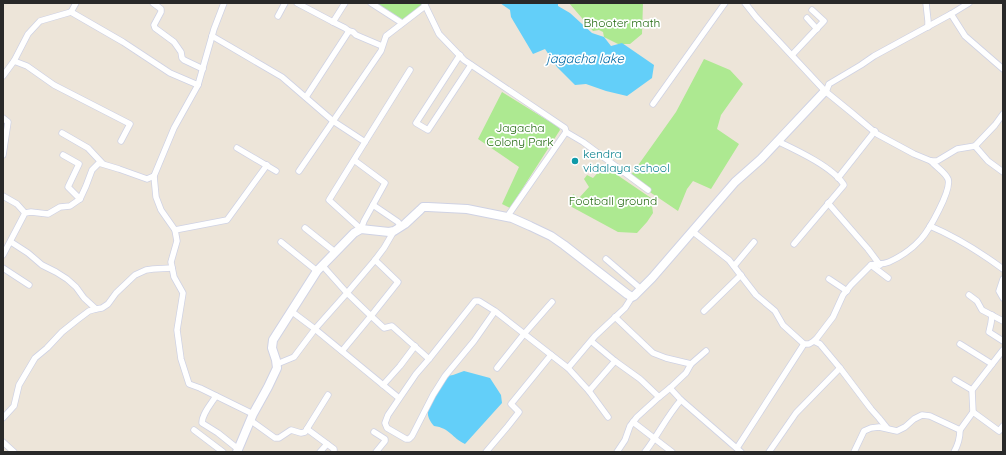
<svg xmlns="http://www.w3.org/2000/svg" width="1006" height="455" font-family="Quicksand,sans-serif">
  <style>
    .green { fill: #ade991 }
    .water { fill: #63cff9 }
    .lines { fill: none; stroke-linecap: round; stroke-linejoin: round }
    .street-casing { stroke: #cfd2e4; stroke-width: 7 }
    .secondary-casing { stroke: #cfd2e4; stroke-width: 10 }
    .street { stroke: #fff; stroke-width: 5.5 }
    .secondary { stroke: #fff; stroke-width: 8 }
    .culture-dot { fill: #0f9aa8; stroke: #fff; stroke-width: 1.5 }
    .labels { text-anchor: middle; stroke-width: 3.5; stroke-linejoin: round; paint-order: stroke }
    .park-label { font-size: 12px; fill: #256c13; stroke: #fff }
    .culture-label { font-size: 12px; fill: #0d838f; stroke: #fff; text-anchor: start }
    .water-label { font-size: 13px; font-style: italic; fill: #026aa5; stroke: #fff }
  </style>
  <rect width="100%" height="100%" fill="#ede5d9"/>
  <g class="green">
    <polygon points="375,3 421,3 422,5 402,21"/>
    <polygon points="569,3 643,3 642,34 630,44 618,44 604,37 603,32 599,30 593,31"/>
    <polygon points="704,59 730,70 743,84 721,115 717,129 739,144 711,189 693,181 687,189 678,211 629,178 676,112"/>
    <polygon points="502,92 547,120 558,125 560,130 510,208 502,204 519,167 478,139"/>
    <polygon points="604,166 651,198 653,213 647,222 637,233 618,232 570,206 573,194 579,198 589,187 584,179 587,175 593,178"/>
  </g>
  <g class="water">
    <polygon points="500,3 558,3 558,6 570,13 592,33 604,37 611,46 622,43 654,65 652,78 627,96 606,91 586,84 575,85 557,67 545,49 533,54 511,17 510,10"/>
    <path d="M 464,371 L 490,378 L 501,395 L 502,403 L 465,444 C 452,438 450,428 434,426 C 430,421 427,417 428,410 L 447,376 L 453,375 Z"/>
  </g>
  <g class="lines">
    <defs>
      <g id="street">
        <polyline points="76,3 71,12 123,42 170,73 198,85"/>
        <polyline points="153,3 161,9 161,12 154,25 155,28 174,42 181,52 182,58 184,60 203,69"/>
        <polyline points="224,3 214,29 198,85 174,128 154,176 156,197 161,210 175,230 177,241 171,262 174,277 183,293 177,330 181,359 189,384 200,388 253,414"/>
        <polyline points="297,3 333,22 345,3"/>
        <polyline points="371,3 402,23"/>
        <polyline points="424,3 439,34 464,60 565,128 566,132 507,217"/>
        <polyline points="745,3 756,17 825,91 852,113 877,134 914,154 931,161 937,161 957,149 975,146 988,161 1003,172"/>
        <polyline points="926,3 928,21 928,27"/>
        <polyline points="969,3 951,14 965,36 1003,69"/>
        <polyline points="278,16 285,3"/>
        <polyline points="807,18 817,29"/>
        <polyline points="333,22 345,28 349,31 353,32 356,35 382,46"/>
        <polyline points="212,36 282,77 333,121 365,142 329,200 361,229 364,221 385,183 354,160"/>
        <polyline points="460,55 416,123 428,130 471,65"/>
        <polyline points="792,55 823,22 824,21 812,10"/>
        <polyline points="14,61 28,34 40,21 71,12"/>
        <polyline points="3,76 14,61 27,66 54,85 130,124 121,141"/>
        <polyline points="826,92 829,84 861,65 874,56 951,14"/>
        <polyline points="306,97 349,31"/>
        <polyline points="653,104 725,3"/>
        <polyline points="3,118 8,122 3,155"/>
        <polyline points="566,132 583,142 648,190"/>
        <polyline points="62,133 88,148 102,163"/>
        <path d="M 777,141 C 796,150 833,167 844,185 L 794,244"/>
        <polyline points="365,142 410,70"/>
        <polyline points="975,146 995,125 1003,114"/>
        <polyline points="237,148 276,171"/>
        <polyline points="63,155 79,164 68,187 80,199"/>
        <polyline points="299,171 381,51 386,36 425,6"/>
        <polyline points="838,178 875,131"/>
        <polyline points="3,196 17,204 25,213"/>
        <polyline points="828,203 868,249 880,265"/>
        <polyline points="373,205 398,222 401,227"/>
        <path d="M 930,226 C 956,237 980,252 1003,269"/>
        <polyline points="305,228 335,252"/>
        <polyline points="175,230 227,220 267,165"/>
        <path d="M 692,231 L 729,260 L 756,295 L 775,311 L 783,325 L 804,344 L 809,344 L 814,341 L 817,338 L 833,317 L 843,295 L 851,285 L 871,265 C 877,263 882,265 889,262 C 900,257 913,248 921,239 C 929,230 952,190 948,179 C 945,172 936,167 931,161"/>
        <polyline points="11,242 28,253 42,265 56,272 67,279 76,287 84,298 96,309 102,308 108,304 116,293 135,275 146,270 153,269 172,268"/>
        <polyline points="281,242 317,271"/>
        <polyline points="3,255 25,213 31,212 48,214 60,207 70,206 80,199 86,186 92,170 99,163 119,169 147,179 154,176"/>
        <polyline points="606,259 641,289"/>
        <polygon points="375,260 398,282 371,316 347,293"/>
        <polyline points="375,260 384,248 394,231"/>
        <polyline points="871,265 888,278"/>
        <polyline points="734,266 754,242"/>
        <polyline points="3,268 29,285"/>
        <polyline points="829,279 847,291"/>
        <polyline points="1003,279 999,291 1003,298"/>
        <polyline points="969,295 977,301 982,310 1003,321"/>
        <polyline points="291,311 315,329 399,398"/>
        <polyline points="495,311 474,341 445,376 433,395 412,436 409,439 406,439 387,428 385,423 388,415 416,374 429,359 475,301 479,301 495,311 568,368"/>
        <polyline points="704,311 741,275"/>
        <polyline points="992,315 991,323 989,332 1003,341"/>
        <polyline points="615,317 653,353 666,358 691,364"/>
        <polyline points="591,341 615,361 589,391 568,368 595,336 625,308 632,297"/>
        <polyline points="814,341 820,344 840,368 871,409 879,418 887,428"/>
        <polyline points="960,344 992,364"/>
        <polyline points="342,351 371,316 384,328 392,326 429,359"/>
        <polyline points="615,361 640,379 659,397 637,417 630,426 625,440 617,452"/>
        <polyline points="277,364 294,357 315,329 347,293 322,265"/>
        <polyline points="497,368 524,334 552,302"/>
        <polyline points="955,380 972,390"/>
        <polyline points="383,385 400,366 415,346"/>
        <polyline points="670,388 681,400 741,452"/>
        <polyline points="589,391 608,417"/>
        <path d="M 216,396 C 211,404 202,414 202,423 L 218,433 L 238,449"/>
        <polyline points="659,397 670,388 686,373 691,364 706,351"/>
        <polyline points="973,412 972,390 1003,350"/>
        <polyline points="3,418 14,406 19,385 35,358 47,348 62,332 77,320 89,311 96,309"/>
        <polyline points="250,420 275,438 279,438 291,430 301,433 305,432 328,395"/>
        <polyline points="633,422 672,452"/>
        <polyline points="307,429 334,449 334,452"/>
        <polyline points="194,430 223,452"/>
        <polyline points="960,430 973,412 999,431 1003,426"/>
        <polyline points="374,432 385,439 385,441 376,452"/>
        <polyline points="3,442 14,452"/>
        <polyline points="737,448 804,344"/>
        <polyline points="320,452 327,444"/>
        <polyline points="486,452 508,426 519,412 511,404 551,355"/>
        <path d="M 645,452 C 658,435 667,416 681,400"/>
        <polyline points="769,452 796,413 840,368"/>
        <path d="M 854,452 L 864,431 L 871,428 L 879,427 L 897,431 L 905,427 L 914,419 L 922,415 L 930,416 L 960,430 C 960,439 958,445 954,452"/>
      </g>
      <polyline id="secondary" points="237,452 253,414 268,387 277,368 276,360 272,348 273,340 317,271 354,233 361,229 389,232 394,231 405,224 420,210 423,207 428,207 467,209 512,218 530,226 551,236 564,245 627,294 632,297 634,296 652,278 735,182 761,159 825,91"/>
    </defs>
    <use href="#street" class="street-casing"/>
    <use href="#secondary" class="secondary-casing"/>
    <use href="#street" class="street"/>
    <use href="#secondary" class="secondary"/>
  </g>
  <circle class="culture-dot" cx="575" cy="161" r="4"/>
  <g class="labels">
    <g class="park-label">
      <text x="622" y="27">Bhooter math</text>
      <text x="520" y="132">Jagacha<tspan x="520" dy="14">Colony Park</tspan></text>
      <text x="613" y="205">Football ground</text>
    </g>
    <g class="culture-label">
      <text x="583" y="158">kendra<tspan x="583" dy="14">vidalaya school</tspan></text>
    </g>
    <g class="water-label">
      <text x="585" y="63">jagacha lake</text>
    </g>
  </g>
  <rect width="1006" height="455" fill="none" stroke="#292929" stroke-width="8"/>
</svg>
